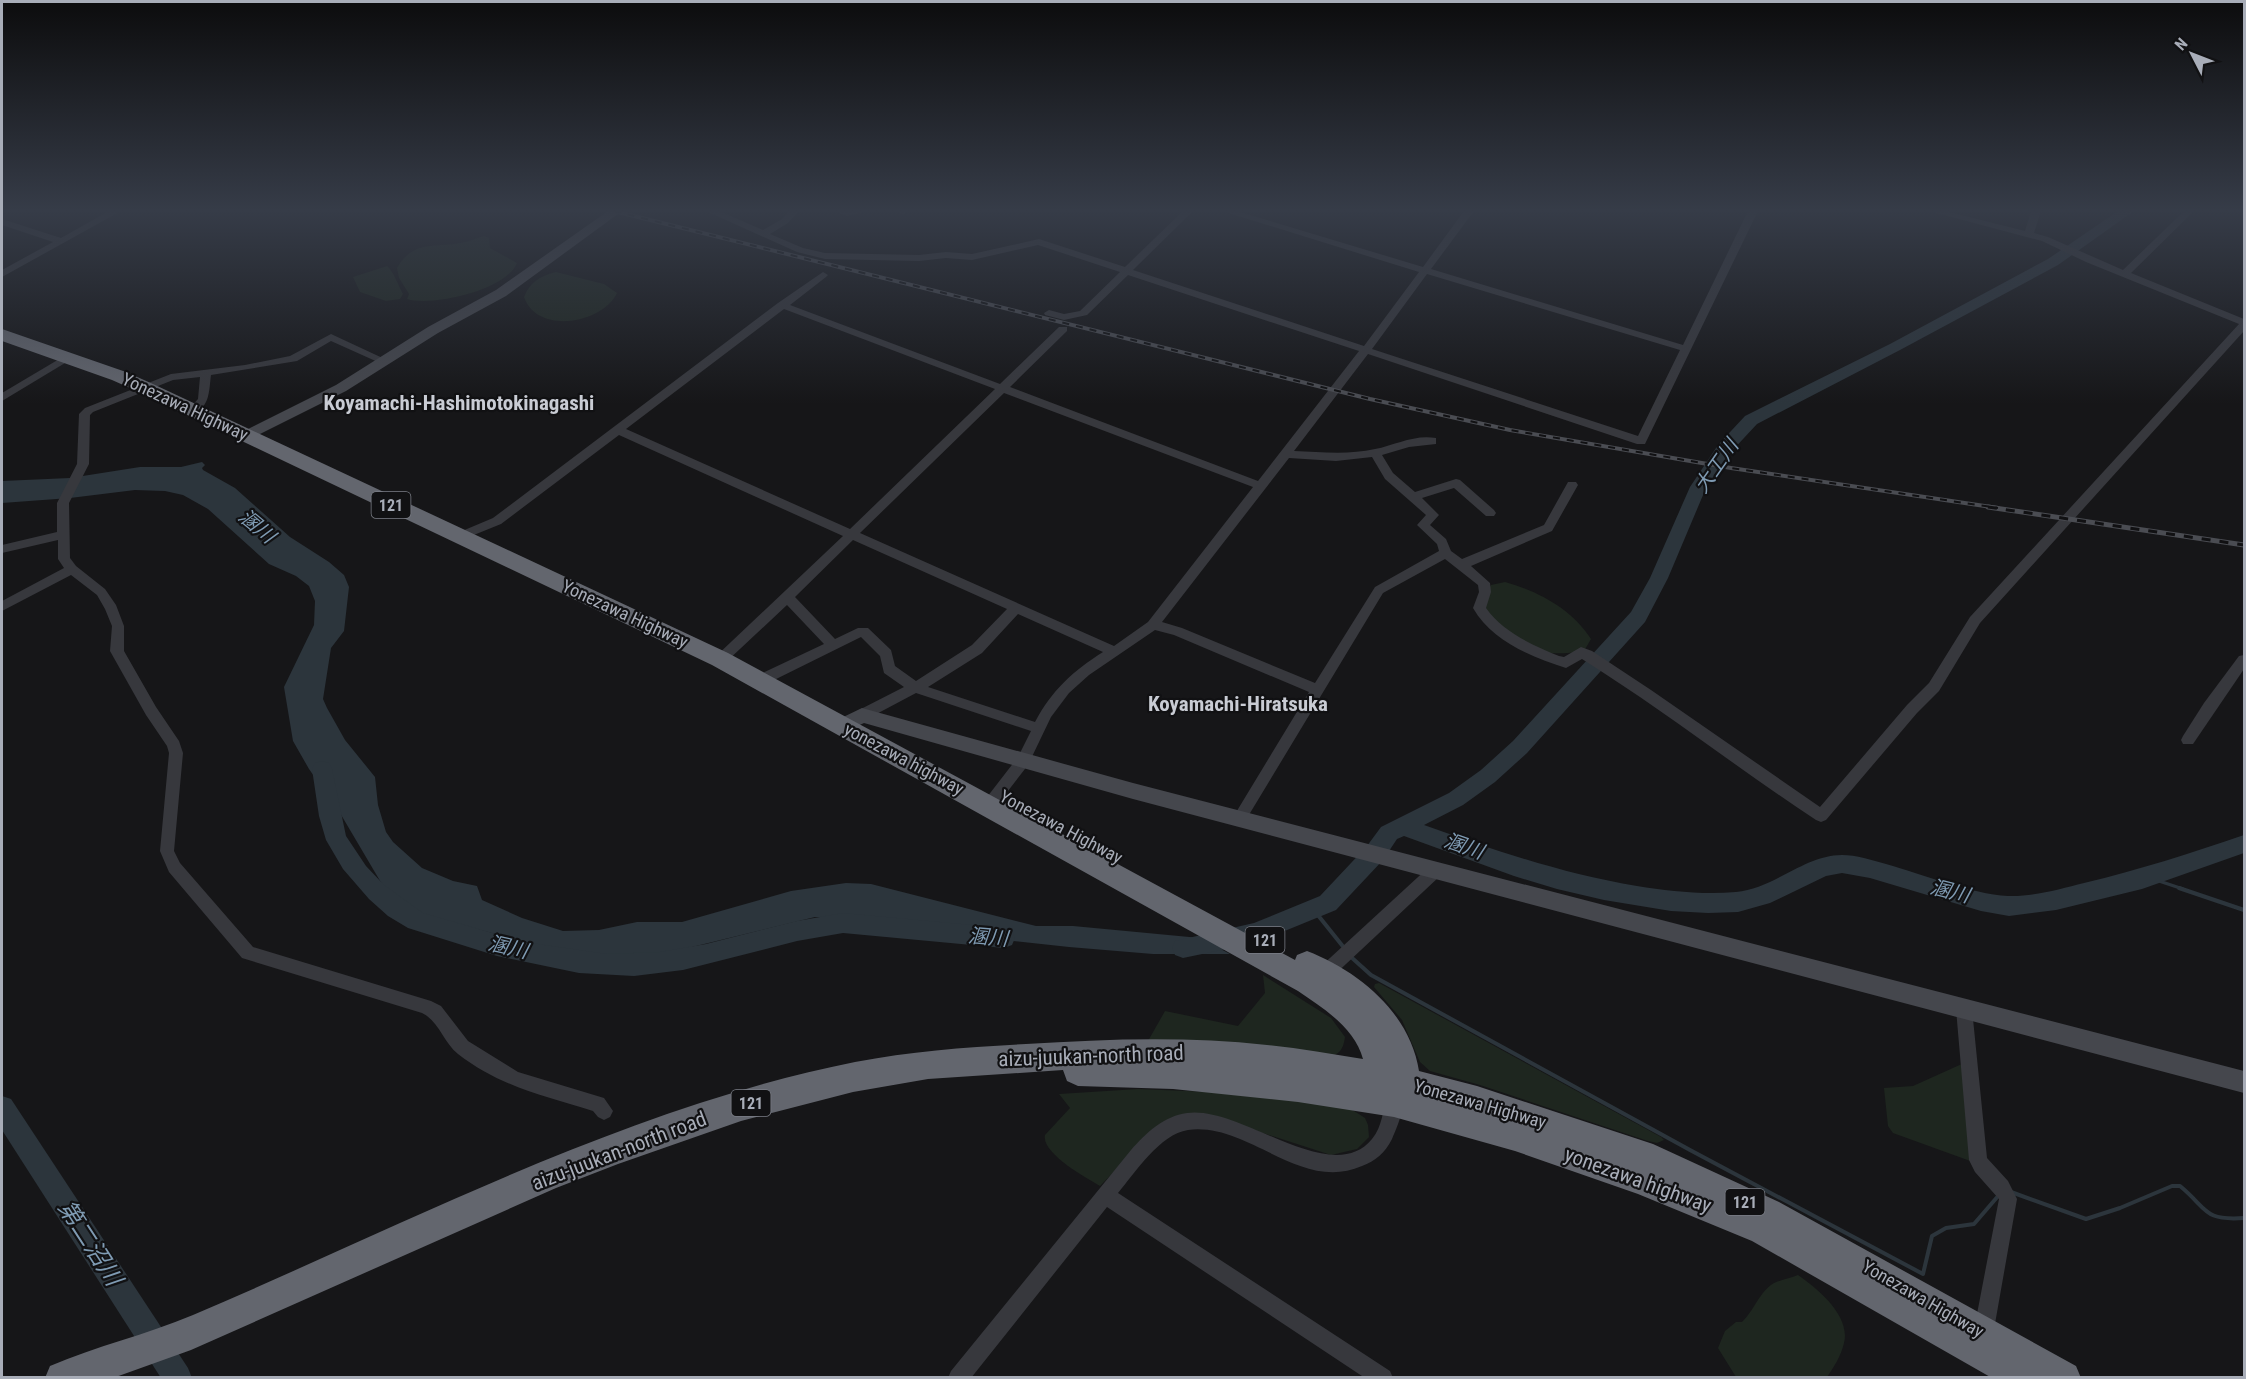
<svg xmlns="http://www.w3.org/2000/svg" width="2246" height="1379" font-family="'Roboto Condensed','Noto Sans JP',sans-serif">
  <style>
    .green { fill: #1e261f }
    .water { fill: #2c353c }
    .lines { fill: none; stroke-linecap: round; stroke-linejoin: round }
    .stream-far1 { stroke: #2c353c; stroke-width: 3 }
    .stream { stroke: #2c353c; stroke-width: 4 }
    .river { fill: #2c353c; fill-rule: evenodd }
    .street { fill: #37383d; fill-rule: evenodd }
    .secondary { fill: #45474d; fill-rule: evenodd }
    .highway { fill: #63666e; fill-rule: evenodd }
    .rail-far1-casing { stroke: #4a4c52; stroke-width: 4 }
    .rail-casing { stroke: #4a4c52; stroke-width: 5 }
    .rail-far1 { stroke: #111113; stroke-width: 2; stroke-dasharray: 7; stroke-linecap: butt }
    .rail { stroke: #111113; stroke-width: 3; stroke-dasharray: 9; stroke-linecap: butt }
    .labels { text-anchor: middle; stroke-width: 4.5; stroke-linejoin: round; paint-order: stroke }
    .shield { fill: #111113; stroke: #7b7e86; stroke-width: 1.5 }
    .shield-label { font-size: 16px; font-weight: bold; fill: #a8adb8 }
    .street-label { font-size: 18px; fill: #a8adb8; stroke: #111113 }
    .water-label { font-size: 20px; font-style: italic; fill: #7f9bb3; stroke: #111113 }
    .quarter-label { font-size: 21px; font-weight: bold; fill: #c9ccd4; stroke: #111113 }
    .near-street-label { font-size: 21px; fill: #a8adb8; stroke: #111113 }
    .near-water-label { font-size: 24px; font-style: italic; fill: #7f9bb3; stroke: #111113 }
  </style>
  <rect width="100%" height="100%" fill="#161618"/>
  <g class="green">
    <path d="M 484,236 L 489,238 L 490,248 L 517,263 C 507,290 432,307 407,299 L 409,294 L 399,278 L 397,268 C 413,240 433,248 460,243 C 468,242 476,238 484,236 Z"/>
    <path d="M 387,266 C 394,272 398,285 403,294 L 400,299 L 386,301 L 360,292 L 353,277 Z"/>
    <path d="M 556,272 L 604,284 L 617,293 C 602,324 537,335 524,297 C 530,282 540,276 556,272 Z"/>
    <path d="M 1505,582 C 1538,591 1572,609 1591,639 L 1584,651 C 1559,655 1523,656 1503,636 C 1493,626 1487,610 1480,599 L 1491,585 Z"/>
    <path d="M 1263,975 L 1331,1018 L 1345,1037 C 1343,1051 1339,1054 1326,1059 L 1148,1041 L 1165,1011 L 1238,1026 L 1265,993 Z"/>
    <polygon points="1379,983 1661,1137 1664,1140 1657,1143 1648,1141 1480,1085 1430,1071 1420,1062 1402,1020 1374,987 1375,984"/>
    <polygon points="1964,1063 1973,1162 1893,1133 1888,1126 1884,1088 1913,1086"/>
    <path d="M 1138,1089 L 1260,1094 L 1351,1109 L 1365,1118 L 1368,1125 L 1369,1137 L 1357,1149 L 1331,1155 L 1204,1114 L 1132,1153 L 1100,1186 C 1086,1178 1041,1153 1045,1135 L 1070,1108 L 1059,1094 Z"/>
    <path d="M 1798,1275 C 1818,1289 1851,1316 1844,1343 C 1841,1356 1834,1367 1827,1377 L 1736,1377 L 1718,1348 L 1725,1331 L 1736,1322 L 1742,1322 C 1754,1311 1759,1292 1774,1283 C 1781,1280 1791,1278 1798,1275 Z"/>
  </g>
  <polygon class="water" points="202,462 205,465 202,468 203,470 235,488 290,537 329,562 344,575 349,587 344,631 331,648 323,699 327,708 345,740 375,777 378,805 386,832 393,842 422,868 453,881 477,886 482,900 522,918 563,931 599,930 637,922 682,922 791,891 846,883 871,884 1036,926 1073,926 1200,938 1230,954 1153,954 1069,947 995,939 937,925 849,917 815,917 663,954 633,958 591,956 565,952 426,916 386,891 340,813 309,769 293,741 284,687 314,625 315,601 309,586 296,576 269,564 208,509 183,495 165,491 135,490 70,498 2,503 2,481 70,478 140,467 181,467"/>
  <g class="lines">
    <polyline class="stream-far1" points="2147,877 2183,889"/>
    <g class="stream">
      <polyline points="2179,888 2244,910"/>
      <polyline points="1313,909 1345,949"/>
      <polyline points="1351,957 1371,975 1690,1150 1923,1274 1932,1236 1946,1228 1974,1224 1999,1195"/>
      <path d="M 2011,1192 L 2086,1219 L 2120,1208 L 2172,1186 L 2180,1186 C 2208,1209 2203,1221 2244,1218"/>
    </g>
    <g class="river">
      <path d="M 2118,211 L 2134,211 L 2058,265 L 1900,350 L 1757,424 L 1730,453 L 1706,488 L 1668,578 L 1645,622 L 1527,753 L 1495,782 L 1463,805 L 1424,825 C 1494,850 1563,874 1637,886 C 1669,891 1703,895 1736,892 C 1774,889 1804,855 1842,855 C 1856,855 1872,860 1886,864 C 1922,874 1971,894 2008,896 C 2033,897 2060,889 2084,883 C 2139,870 2191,853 2244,835 L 2244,853 L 2142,889 L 2056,910 L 2009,916 L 1981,911 L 1870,878 L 1842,873 L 1826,876 L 1770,903 L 1738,912 L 1708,913 L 1671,911 L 1604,900 L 1557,889 L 1514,876 L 1404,836 L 1397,839 L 1383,860 L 1336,910 L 1255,943 L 1183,958 L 1175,955 L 1172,948 L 1175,941 L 1254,923 L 1320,896 L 1367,846 L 1381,827 L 1449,793 L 1481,770 L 1513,741 L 1631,612 L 1650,578 L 1690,487 L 1718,445 L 1745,416 L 1890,344 L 2048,259 Z"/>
      <polygon points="322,761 329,763 332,769 346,836 366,866 384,885 423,913 524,942 607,954 660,952 706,944 797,921 843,913 1004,928 1012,931 1015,938 1012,945 1004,948 843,933 797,941 683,970 634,976 579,973 497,956 408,928 388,916 369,899 343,869 326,840 319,816 312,769 315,763"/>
      <polygon points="2,1096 11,1099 188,1368 192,1378 161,1378 2,1130"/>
    </g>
    <g class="street">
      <polygon points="109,211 121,211 2,277 2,270 53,242 2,225 2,219 61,238"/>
      <path d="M 706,211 L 719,211 L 763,230 L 782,219 L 789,211 L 799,211 L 788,223 L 770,234 L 803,248 L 825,253 L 919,255 L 946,252 L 972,254 L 1039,239 L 1125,267 L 1183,211 L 1193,211 L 1133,270 L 1364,346 L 1419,272 L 1222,211 L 1237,211 L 1423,267 L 1464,211 L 1474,211 L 1431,269 L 1683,345 L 1748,211 L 1758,211 L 1645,444 L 1637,444 L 1368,354 L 1294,451 C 1321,452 1349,455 1375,449 C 1395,445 1415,434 1436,438 L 1436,444 L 1409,447 L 1382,455 L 1393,473 L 1415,492 L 1456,479 L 1460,480 L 1494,510 L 1496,513 L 1494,516 L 1486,516 L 1454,488 L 1422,498 L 1439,515 L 1430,525 L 1446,539 L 1451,551 L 1462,559 L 1544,525 L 1568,482 L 1576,482 L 1578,485 L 1552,531 L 1471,566 L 1490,583 L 1491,592 L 1486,608 C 1503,632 1532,645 1559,656 L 1564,657 L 1581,647 L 1592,651 L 1651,690 L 1820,807 L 1907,705 L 1929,683 L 1970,617 L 2239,324 L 2086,262 L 2042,241 L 1929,211 L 1945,211 L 2025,231 L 2031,211 L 2041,211 L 2034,233 L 2048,237 L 2123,270 L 2184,211 L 2194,211 L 2131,273 L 2244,319 L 2244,331 L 1980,623 L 1939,691 L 1917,713 L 1826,820 L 1821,822 L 1816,820 C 1737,768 1662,709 1582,659 L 1566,668 C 1531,657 1492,641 1473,608 L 1479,592 L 1478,585 L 1445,559 L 1383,593 L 1244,823 L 1239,825 L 1234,823 L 1232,819 L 1309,692 L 1174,635 L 1155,630 L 1089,675 L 1069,693 L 1051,717 L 1028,765 L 994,809 L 989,811 L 984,809 L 982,805 L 984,801 L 1018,757 L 1031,731 L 916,693 L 867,719 L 857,719 L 855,715 L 857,711 L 904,687 L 884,673 L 880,656 L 861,637 L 764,685 L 754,685 L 752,681 L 754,677 L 824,644 L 787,605 L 725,663 L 715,663 L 713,659 L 843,536 L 619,435 L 501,524 L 459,541 L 453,537 L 455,534 L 493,518 L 778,303 L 823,272 L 828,275 L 826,277 L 790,305 L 1000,384 L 1059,327 L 1067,327 L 1067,331 L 1010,387 L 1258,481 L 1359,351 L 1128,275 L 1087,315 L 1064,320 L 1045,315 L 1044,313 L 1049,310 L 1064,314 L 1080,311 L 1120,272 L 1038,245 L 972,260 L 946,258 L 919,261 L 825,259 L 797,252 ZM 1427,274 L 1680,350 L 1638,436 L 1372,349 ZM 784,309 L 995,389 L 850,529 L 626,429 ZM 1004,393 L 1253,487 L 1148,622 L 1114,646 L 860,533 ZM 1372,457 L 1385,479 L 1426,515 L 1417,525 L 1437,544 L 1439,551 L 1375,587 L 1315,683 L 1182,628 L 1162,622 L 1289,458 L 1336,461 ZM 853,540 L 1007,609 L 972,645 L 916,681 L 895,666 L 891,650 L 868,628 L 858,628 L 835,639 L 795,597 ZM 1018,614 L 1103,652 C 1073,671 1052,690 1035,722 L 928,687 L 982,653 Z"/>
      <polygon points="834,211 867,211 847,216"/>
      <polygon points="893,211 909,211 904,214"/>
      <path d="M 331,334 L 389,361 L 388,363 L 380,363 L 331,341 L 297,361 L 211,375 C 209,390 210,407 194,413 L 188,410 L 198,399 L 200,377 L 173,380 L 93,412 L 90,415 L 89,464 L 69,503 L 70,558 L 76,566 L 105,589 L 116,605 L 124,626 L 124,651 L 156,707 L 179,741 L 183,753 L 174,851 L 180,863 L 253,947 L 431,1001 L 441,1006 L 468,1041 L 518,1072 L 604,1098 L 613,1111 L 610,1117 L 604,1120 L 598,1117 L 593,1111 C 544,1096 499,1086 458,1054 C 443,1042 439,1021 422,1013 L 242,958 L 169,872 L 160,851 L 169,753 L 167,746 L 146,715 L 110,651 L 112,626 L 105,609 L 97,595 L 71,575 L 2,611 L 2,601 L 64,568 L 58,559 L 58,540 L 2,553 L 2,545 L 57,532 L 57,503 L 77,464 L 79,414 L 85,408 L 171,374 L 245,365 L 290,356 Z"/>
      <polygon points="66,355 71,358 70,360 2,401 2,393"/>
      <polygon points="2244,655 2244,669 2193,744 2183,744 2181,740 2183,736 2204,703 2239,656"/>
      <polygon points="1435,864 1440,866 1443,871 1440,876 1330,979 1324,981 1318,979 1316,974 1318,969 1430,866"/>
      <polygon points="1964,1001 1970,1004 1972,1009 1987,1158 2008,1181 2017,1199 1993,1335 1990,1342 1983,1345 1976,1342 1973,1335 1999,1199 1975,1172 1969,1160 1956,1009 1958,1004"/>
      <path d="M 1394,1094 L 1400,1096 C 1406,1109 1397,1127 1392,1139 C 1385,1153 1375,1161 1362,1166 C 1300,1193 1249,1122 1188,1130 C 1160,1134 1135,1173 1118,1193 L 1390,1371 L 1393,1378 L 1365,1378 L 1107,1207 L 971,1378 L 948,1378 L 951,1371 L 1131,1150 C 1146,1133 1164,1116 1187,1113 C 1241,1105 1331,1189 1372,1139 C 1383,1126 1382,1110 1388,1096 Z"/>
    </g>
    <g class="secondary">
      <polygon points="608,211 622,211 506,296 438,333 346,391 252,438 242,438 240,435 242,432 336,385 428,327 496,290"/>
      <polygon points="862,708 1133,783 2244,1071 2244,1093 1133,799 864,723 842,733 835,731 833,726 835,721"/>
    </g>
    <path class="highway" d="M 2,329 L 126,372 L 153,384 L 728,653 L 1295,960 L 1297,955 L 1307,951 C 1359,971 1410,1013 1419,1071 L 1477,1086 L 1653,1144 L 1779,1202 L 2076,1366 L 2081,1378 L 1992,1378 L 1752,1241 L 1638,1194 L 1515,1151 L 1394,1117 L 1298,1102 L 1173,1089 L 1078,1086 L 1067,1081 L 1063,1070 L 928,1079 L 853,1092 L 741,1121 L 618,1164 L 556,1188 L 191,1350 L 113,1378 L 45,1378 L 50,1366 C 96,1346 146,1335 193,1315 C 407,1224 625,1108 855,1062 C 912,1051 968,1047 1026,1044 C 1106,1039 1187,1036 1267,1045 C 1299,1048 1331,1054 1363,1059 C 1355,1028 1323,1008 1298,991 L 712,665 L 139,392 L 112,380 L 2,341 Z"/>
    <defs>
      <polyline id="rail-far1" points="614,211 1370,399 1510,430 1731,468 1998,508"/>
      <polyline id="rail" points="1988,507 2244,545"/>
    </defs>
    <use href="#rail-far1" class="rail-far1-casing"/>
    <use href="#rail" class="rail-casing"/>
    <use href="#rail-far1" class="rail-far1"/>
    <use href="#rail" class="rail"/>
  </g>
  <linearGradient id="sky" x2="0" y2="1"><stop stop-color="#0c0c0d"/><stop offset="0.52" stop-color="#363c48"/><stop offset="1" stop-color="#363c48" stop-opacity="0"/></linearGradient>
  <rect width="2246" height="404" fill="url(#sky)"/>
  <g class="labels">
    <g class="shield">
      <rect x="371.5" y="492" width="39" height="26" rx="4.5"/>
      <rect x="1245.5" y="927" width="39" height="26" rx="4.5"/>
      <rect x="731.5" y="1090" width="39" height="26" rx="4.5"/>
      <rect x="1725.5" y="1189" width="39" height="26" rx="4.5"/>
    </g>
    <g class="shield-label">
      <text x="391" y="511">121</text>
      <text x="1265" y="946">121</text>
      <text x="751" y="1109">121</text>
      <text x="1745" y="1208">121</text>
    </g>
    <g class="street-label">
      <text transform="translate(185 407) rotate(25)" y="6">Yonezawa Highway</text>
      <text transform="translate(625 614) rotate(25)" y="6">Yonezawa Highway</text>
      <text transform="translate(904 759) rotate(28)" y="6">yonezawa highway</text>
      <text transform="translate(1061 827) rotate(28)" y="6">Yonezawa Highway</text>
      <text transform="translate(1480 1104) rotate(16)" y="6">Yonezawa Highway</text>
      <text transform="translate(1923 1299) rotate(30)" y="6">Yonezawa Highway</text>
    </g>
    <g class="water-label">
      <text transform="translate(1716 466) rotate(-55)" y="7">大工川</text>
      <text transform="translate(257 526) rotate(40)" y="7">溷川</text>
      <text transform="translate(1464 846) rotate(19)" y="7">溷川</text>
      <text transform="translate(1950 891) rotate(14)" y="7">溷川</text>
      <text transform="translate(988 937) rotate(5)" y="7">溷川</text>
      <text transform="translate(508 947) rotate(13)" y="7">溷川</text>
    </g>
    <g class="quarter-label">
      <text x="459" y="410">Koyamachi-Hashimotokinagashi</text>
      <text x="1238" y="711">Koyamachi-Hiratsuka</text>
    </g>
    <g class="near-street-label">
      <text transform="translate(1091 1056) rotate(-2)" y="7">aizu-juukan-north road</text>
      <text transform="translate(619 1151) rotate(-21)" y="7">aizu-juukan-north road</text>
      <text transform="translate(1638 1180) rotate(20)" y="7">yonezawa highway</text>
    </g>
    <g class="near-water-label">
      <text transform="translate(90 1243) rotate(57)" y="8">第二沼川</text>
    </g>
  </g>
  <rect width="2246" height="1379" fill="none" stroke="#a8adb8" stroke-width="6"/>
  <g transform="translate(2192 54) rotate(312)" stroke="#111113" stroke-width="4.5" paint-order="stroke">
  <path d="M0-4.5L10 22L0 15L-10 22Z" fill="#a8adb8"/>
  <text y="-9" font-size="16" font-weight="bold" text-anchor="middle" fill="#a8adb8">N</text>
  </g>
</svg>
